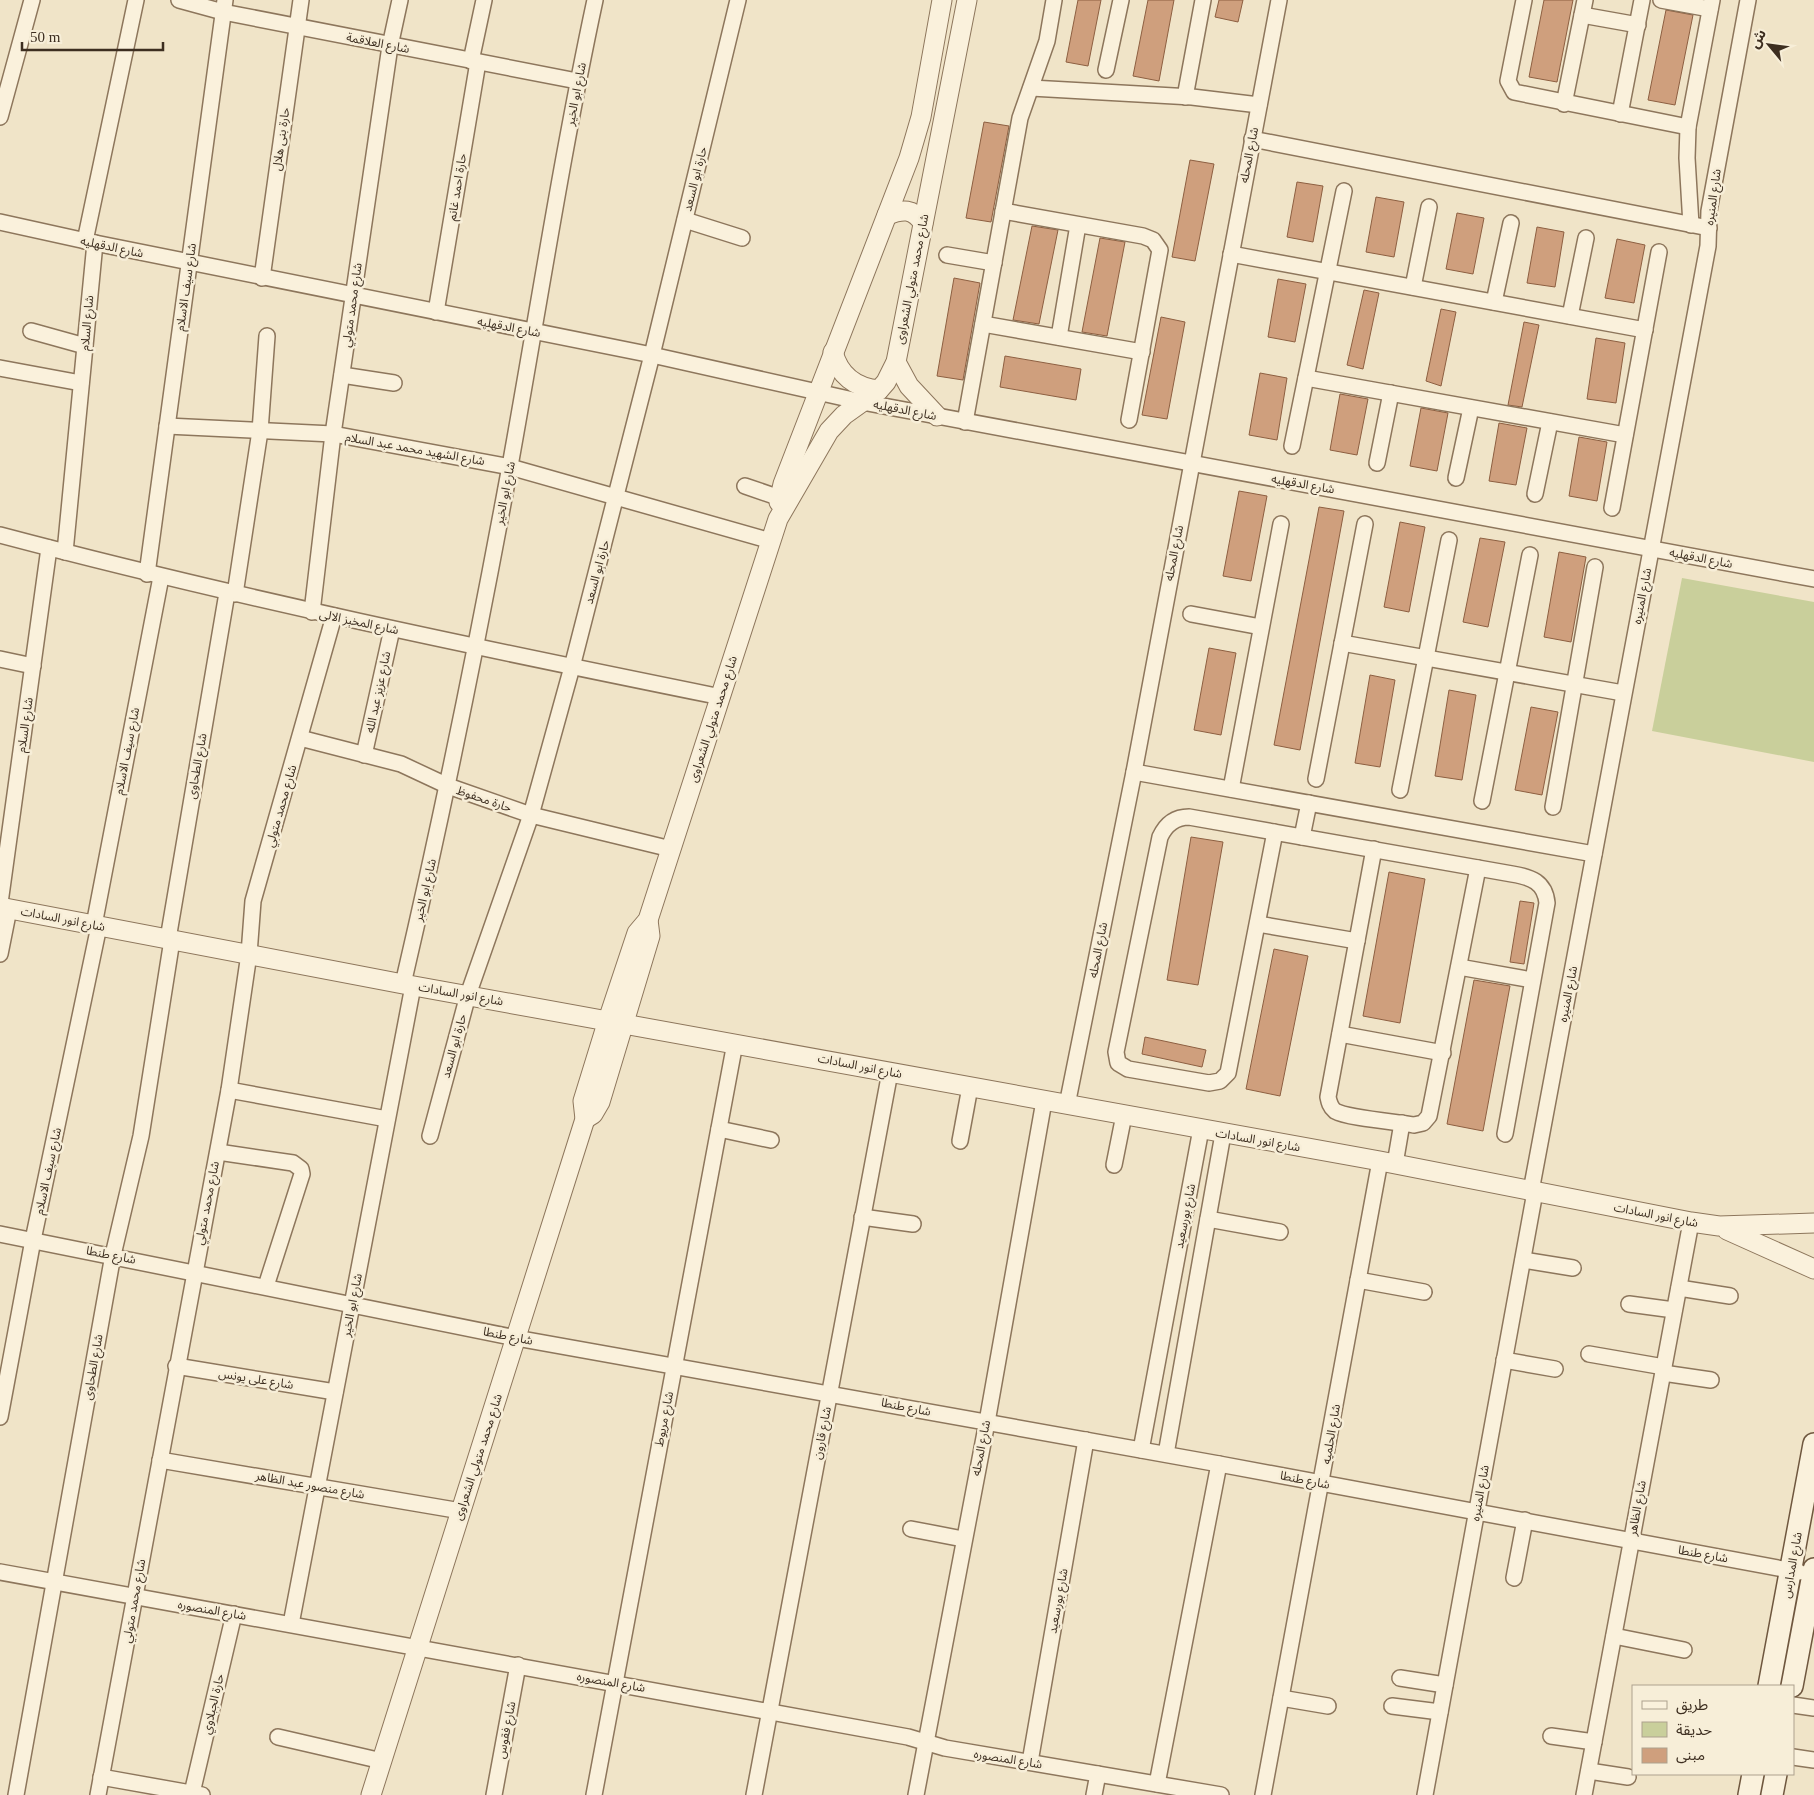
<svg xmlns="http://www.w3.org/2000/svg" width="1814" height="1795" font-family="'Times New Roman','Noto Sans Arabic',serif">
  <style>
    .green { fill: #c9cf9b }
    .building { fill: #cf9f7d; stroke: #8d5f41 }
    .lines { fill: none; stroke-linecap: round; stroke-linejoin: round }
    .minor-casing { stroke: #8d765c; stroke-width: 18 }
    .tertiary-casing { stroke: #8d765c; stroke-width: 21 }
    .secondary-casing { stroke: #6f573f; stroke-width: 24 }
    .minor { stroke: #faf1dc; stroke-width: 15 }
    .tertiary { stroke: #faf1dc; stroke-width: 19 }
    .secondary { stroke: #faf1dc; stroke-width: 21 }
    .labels { text-anchor: middle; stroke-width: 5; stroke-linejoin: round; paint-order: stroke }
    .street-label { font-size: 12px; fill: #3d2e20; stroke: #f7eed8 }
  </style>
  <rect width="100%" height="100%" fill="#f0e4c8"/>
  <polygon class="green" points="1682,578 1814,602 1814,762 1652,731"/>
  <g class="building">
    <polygon points="1078,0 1101,0 1088,66 1066,62"/>
    <polygon points="1148,0 1174,0 1159,81 1133,76"/>
    <polygon points="1219,0 1243,0 1238,22 1215,17"/>
    <polygon points="1544,0 1573,0 1557,82 1529,77"/>
    <polygon points="1666,10 1693,15 1675,105 1648,100"/>
    <polygon points="984,122 1009,126 991,222 966,218"/>
    <polygon points="1190,160 1214,164 1195,261 1172,257"/>
    <polygon points="1297,182 1323,186 1313,242 1287,237"/>
    <polygon points="1376,197 1404,202 1394,257 1366,252"/>
    <polygon points="1457,213 1484,218 1473,274 1446,269"/>
    <polygon points="1032,226 1058,230 1039,324 1013,320"/>
    <polygon points="1537,227 1564,232 1555,287 1527,283"/>
    <polygon points="1100,238 1125,242 1107,336 1082,332"/>
    <polygon points="1617,239 1645,245 1634,303 1605,298"/>
    <polygon points="954,278 980,283 963,380 937,376"/>
    <polygon points="1278,279 1306,284 1295,342 1268,337"/>
    <polygon points="1364,290 1379,293 1363,369 1347,365"/>
    <polygon points="1441,309 1456,312 1441,386 1426,381"/>
    <polygon points="1161,317 1185,322 1167,419 1142,415"/>
    <polygon points="1524,322 1539,325 1522,407 1508,405"/>
    <polygon points="1596,338 1625,343 1616,403 1587,399"/>
    <polygon points="1005,356 1081,369 1076,400 1000,387"/>
    <polygon points="1260,373 1287,378 1277,440 1249,435"/>
    <polygon points="1340,394 1368,399 1357,455 1330,450"/>
    <polygon points="1421,408 1448,413 1437,471 1410,466"/>
    <polygon points="1499,423 1527,428 1516,485 1489,481"/>
    <polygon points="1579,437 1607,442 1597,501 1569,496"/>
    <polygon points="1239,491 1267,496 1251,581 1223,576"/>
    <polygon points="1319,507 1344,511 1300,750 1274,745"/>
    <polygon points="1400,522 1425,527 1409,612 1384,607"/>
    <polygon points="1480,538 1505,542 1488,627 1463,622"/>
    <polygon points="1559,552 1586,557 1571,642 1544,637"/>
    <polygon points="1209,648 1236,653 1221,735 1194,730"/>
    <polygon points="1370,675 1395,680 1380,767 1355,763"/>
    <polygon points="1449,690 1476,695 1462,780 1435,776"/>
    <polygon points="1531,707 1558,712 1542,795 1515,790"/>
    <polygon points="1191,837 1223,842 1198,985 1167,980"/>
    <polygon points="1389,872 1425,879 1400,1023 1363,1016"/>
    <polygon points="1520,901 1534,903 1524,964 1510,962"/>
    <polygon points="1274,949 1308,956 1280,1096 1246,1089"/>
    <polygon points="1474,980 1510,986 1483,1131 1447,1124"/>
    <polygon points="1145,1037 1206,1050 1202,1067 1142,1054"/>
  </g>
  <g class="lines">
    <defs>
      <g id="minor">
        <polyline points="179,0 223,12 577,81"/>
        <polyline points="1524,0 1508,81 1514,92 1688,127"/>
        <polyline points="1661,0 1710,9"/>
        <polyline points="1582,15 1638,25"/>
        <polyline points="471,61 484,0"/>
        <polyline points="1106,70 1121,0"/>
        <polyline points="1031,88 1192,97 1259,105"/>
        <polyline points="1185,97 1203,0"/>
        <polyline points="1564,104 1585,0"/>
        <polyline points="1620,114 1642,0"/>
        <polyline points="0,117 32,0"/>
        <polyline points="1252,139 1709,228"/>
        <polyline points="1003,211 1143,236 1153,240 1160,250 1129,420"/>
        <polyline points="685,220 742,238"/>
        <polyline points="0,222 95,243 652,355 862,402 1814,579"/>
        <polyline points="1691,225 1687,158 1688,127 1712,0"/>
        <polyline points="85,241 136,0"/>
        <polyline points="1231,254 1645,330"/>
        <polyline points="947,255 994,263"/>
        <polyline points="262,278 301,0"/>
        <polyline points="1413,287 1429,207"/>
        <polyline points="1494,302 1511,223"/>
        <polyline points="436,312 478,62"/>
        <polyline points="1570,316 1586,238"/>
        <polyline points="983,324 1142,352"/>
        <polyline points="31,331 85,346"/>
        <polyline points="1059,337 1078,225"/>
        <polyline points="0,368 81,383"/>
        <polyline points="342,375 394,383"/>
        <polyline points="1306,378 1625,435"/>
        <polyline points="965,422 1020,118 1047,41 1054,0"/>
        <polyline points="167,426 333,434 510,467 771,541"/>
        <polyline points="1292,446 1344,191"/>
        <polyline points="1377,463 1391,393"/>
        <polyline points="1456,478 1471,408"/>
        <polyline points="745,486 780,498"/>
        <polyline points="1535,494 1550,422"/>
        <polyline points="1612,508 1659,252"/>
        <path d="M 0,535 C 238,598 479,648 721,697"/>
        <polyline points="65,552 95,243"/>
        <polyline points="147,574 225,0"/>
        <polyline points="235,594 260,431 267,336"/>
        <polyline points="312,612 333,434 390,46 400,0"/>
        <polyline points="1191,614 1261,627"/>
        <polyline points="1342,643 1623,693"/>
        <polyline points="0,659 33,666"/>
        <polyline points="300,738 401,764 448,786 531,815 671,849"/>
        <polyline points="364,755 392,629"/>
        <polyline points="1134,772 1594,854"/>
        <polyline points="1316,779 1365,524"/>
        <polyline points="1231,789 1281,524"/>
        <polyline points="1400,790 1449,540"/>
        <polyline points="1482,801 1530,555"/>
        <polyline points="1553,807 1595,567"/>
        <path d="M 1275,832 L 1228,1073 L 1220,1081 L 1209,1083 L 1128,1069 L 1118,1063 L 1116,1052 L 1160,837 C 1166,824 1175,817 1189,817 L 1512,874 C 1531,877 1545,882 1547,903 L 1505,1134"/>
        <polyline points="1302,837 1309,803"/>
        <path d="M 1374,849 L 1328,1097 C 1329,1102 1330,1107 1335,1111 C 1347,1118 1397,1122 1414,1125 L 1423,1123 L 1429,1116 L 1478,868"/>
        <polyline points="0,903 49,548"/>
        <polyline points="1258,924 1357,941"/>
        <polyline points="94,925 161,577"/>
        <polyline points="168,939 227,593"/>
        <polyline points="0,954 9,909"/>
        <polyline points="1459,967 1532,980"/>
        <path d="M 403,984 C 443,812 478,640 510,466 C 538,311 562,154 595,0"/>
        <polyline points="1340,1034 1443,1053"/>
        <polyline points="229,1090 387,1119"/>
        <polyline points="1067,1105 1134,772 1279,0"/>
        <polyline points="719,1129 771,1140"/>
        <polyline points="430,1136 468,995 531,815 572,667 652,355 738,0"/>
        <polyline points="960,1141 970,1087"/>
        <polyline points="218,1152 293,1163 301,1169 302,1174 266,1286"/>
        <polyline points="1395,1164 1402,1123"/>
        <polyline points="1114,1165 1124,1115"/>
        <polyline points="1531,1191 1708,246 1709,211 1748,0"/>
        <polyline points="862,1217 913,1224"/>
        <polyline points="1208,1219 1280,1232"/>
        <polyline points="0,1234 516,1338 1219,1464 1799,1572"/>
        <polyline points="1523,1260 1573,1268"/>
        <polyline points="1358,1280 1424,1292"/>
        <polyline points="1679,1288 1730,1296"/>
        <polyline points="1629,1304 1674,1310"/>
        <polyline points="1589,1354 1664,1367"/>
        <polyline points="1504,1360 1555,1369"/>
        <polyline points="176,1366 335,1392"/>
        <polyline points="1663,1373 1711,1380"/>
        <polyline points="0,1417 33,1240 99,926"/>
        <polyline points="1141,1450 1201,1129"/>
        <polyline points="1166,1454 1223,1134"/>
        <polyline points="160,1460 461,1511"/>
        <polyline points="911,1529 963,1539"/>
        <polyline points="0,1572 908,1737 945,1748 1221,1795"/>
        <polyline points="1514,1578 1525,1520"/>
        <polyline points="291,1624 413,986"/>
        <polyline points="1614,1636 1684,1650"/>
        <polyline points="1400,1678 1445,1685"/>
        <polyline points="1281,1698 1328,1706"/>
        <polyline points="1793,1705 1814,1708"/>
        <polyline points="1392,1706 1440,1712"/>
        <polyline points="1551,1736 1594,1742"/>
        <polyline points="278,1737 382,1761"/>
        <polyline points="1793,1757 1814,1760"/>
        <polyline points="1030,1762 1086,1440"/>
        <polyline points="1589,1771 1628,1777"/>
        <polyline points="101,1777 202,1795"/>
        <polyline points="1157,1784 1219,1464"/>
        <polyline points="192,1793 234,1614"/>
        <polyline points="16,1795 113,1255 141,1136 172,940"/>
        <polyline points="98,1795 229,1090 249,954 253,901 334,616"/>
        <polyline points="494,1795 518,1665"/>
        <polyline points="594,1795 735,1043"/>
        <polyline points="754,1795 890,1072"/>
        <polyline points="916,1795 987,1422 1044,1101"/>
        <polyline points="1094,1795 1098,1774"/>
        <polyline points="1263,1795 1380,1161"/>
        <polyline points="1425,1795 1535,1192"/>
        <polyline points="1584,1795 1691,1222"/>
      </g>
      <g id="tertiary">
        <path d="M 887,215 C 903,209 913,208 923,223"/>
        <path d="M 833,352 C 839,375 855,388 879,390"/>
        <polyline points="896,362 909,386 937,416"/>
        <polyline points="779,502 783,484 909,158 921,117 942,0"/>
        <polyline points="0,907 403,984 1380,1161 1691,1222 1719,1226 1814,1223"/>
        <polyline points="585,1119 593,1114 600,1102 650,936 648,920"/>
        <polyline points="1727,1230 1814,1269"/>
        <polyline points="371,1795 585,1119 583,1101 608,1020 637,933 648,920 778,519 829,431 844,415 879,390 886,382 896,362 967,0"/>
      </g>
      <g id="secondary">
        <polyline points="1769,1686 1814,1444"/>
        <polyline points="1792,1686 1814,1569"/>
        <polyline points="1749,1795 1753,1774"/>
        <polyline points="1772,1795 1776,1774"/>
      </g>
    </defs>
    <use href="#minor" class="minor-casing"/>
    <use href="#tertiary" class="tertiary-casing"/>
    <use href="#secondary" class="secondary-casing"/>
    <use href="#minor" class="minor"/>
    <use href="#tertiary" class="tertiary"/>
    <use href="#secondary" class="secondary"/>
  </g>
  <g class="labels">
    <g class="street-label">
      <text transform="translate(378 43) rotate(11)" y="4">شارع العلاقمة</text>
      <text transform="translate(576 94) rotate(-79)" y="4">شارع ابو الخير</text>
      <text transform="translate(281 139) rotate(-82)" y="4">حارة بنى هلال</text>
      <text transform="translate(1249 155) rotate(-79)" y="4">شارع المحله</text>
      <text transform="translate(695 179) rotate(-76)" y="4">حارة ابو السعد</text>
      <text transform="translate(457 187) rotate(-81)" y="4">حارة احمد غانم</text>
      <text transform="translate(1713 197) rotate(-82)" y="4">شارع المنيره</text>
      <text transform="translate(112 247) rotate(12)" y="4">شارع الدقهليه</text>
      <text transform="translate(912 279) rotate(-79)" y="4">شارع محمد متولي الشعراوى</text>
      <text transform="translate(186 287) rotate(-82)" y="4">شارع سيف الاسلام</text>
      <text transform="translate(352 305) rotate(-82)" y="4">شارع محمد متولي</text>
      <text transform="translate(87 323) rotate(-85)" y="4">شارع السلام</text>
      <text transform="translate(509 327) rotate(11)" y="4">شارع الدقهليه</text>
      <text transform="translate(905 410) rotate(11)" y="4">شارع الدقهليه</text>
      <text transform="translate(415 449) rotate(10)" y="4">شارع الشهيد محمد عبد السلام</text>
      <text transform="translate(1303 484) rotate(10)" y="4">شارع الدقهليه</text>
      <text transform="translate(505 493) rotate(-79)" y="4">شارع ابو الخير</text>
      <text transform="translate(1174 553) rotate(-79)" y="4">شارع المحله</text>
      <text transform="translate(1701 558) rotate(11)" y="4">شارع الدقهليه</text>
      <text transform="translate(597 572) rotate(-75)" y="4">حارة ابو السعد</text>
      <text transform="translate(1642 596) rotate(-79)" y="4">شارع المنيره</text>
      <text transform="translate(359 622) rotate(12)" y="4">شارع المخبز الالى</text>
      <text transform="translate(378 692) rotate(-78)" y="4">شارع عزيز عبد الله</text>
      <text transform="translate(713 719) rotate(-72)" y="4">شارع محمد متولي الشعراوى</text>
      <text transform="translate(25 725) rotate(-82)" y="4">شارع السلام</text>
      <text transform="translate(127 751) rotate(-79)" y="4">شارع سيف الاسلام</text>
      <text transform="translate(197 766) rotate(-80)" y="4">شارع الطحاوى</text>
      <text transform="translate(484 799) rotate(19)" y="4">حارة محفوظ</text>
      <text transform="translate(281 806) rotate(-74)" y="4">شارع محمد متولي</text>
      <text transform="translate(425 890) rotate(-77)" y="4">شارع ابو الخير</text>
      <text transform="translate(63 919) rotate(11)" y="4">شارع انور السادات</text>
      <text transform="translate(1098 950) rotate(-79)" y="4">شارع المحله</text>
      <text transform="translate(461 994) rotate(10)" y="4">شارع انور السادات</text>
      <text transform="translate(1568 994) rotate(-79)" y="4">شارع المنيره</text>
      <text transform="translate(454 1046) rotate(-75)" y="4">حارة ابو السعد</text>
      <text transform="translate(860 1066) rotate(11)" y="4">شارع انور السادات</text>
      <text transform="translate(1258 1140) rotate(10)" y="4">شارع انور السادات</text>
      <text transform="translate(48 1171) rotate(-78)" y="4">شارع سيف الاسلام</text>
      <text transform="translate(207 1203) rotate(-79)" y="4">شارع محمد متولي</text>
      <text transform="translate(1656 1215) rotate(11)" y="4">شارع انور السادات</text>
      <text transform="translate(1185 1216) rotate(-79)" y="4">شارع بورسعيد</text>
      <text transform="translate(111 1255) rotate(11)" y="4">شارع طنطا</text>
      <text transform="translate(352 1305) rotate(-79)" y="4">شارع ابو الخير</text>
      <text transform="translate(508 1336) rotate(11)" y="4">شارع طنطا</text>
      <text transform="translate(93 1367) rotate(-80)" y="4">شارع الطحاوى</text>
      <text transform="translate(256 1379) rotate(9)" y="4">شارع على يونس</text>
      <text transform="translate(906 1407) rotate(11)" y="4">شارع طنطا</text>
      <text transform="translate(664 1419) rotate(-79)" y="4">شارع مريوط</text>
      <text transform="translate(822 1433) rotate(-79)" y="4">شارع قارون</text>
      <text transform="translate(1331 1434) rotate(-80)" y="4">شارع الحلميه</text>
      <text transform="translate(981 1448) rotate(-79)" y="4">شارع المحله</text>
      <text transform="translate(478 1457) rotate(-72)" y="4">شارع محمد متولي الشعراوى</text>
      <text transform="translate(1305 1480) rotate(11)" y="4">شارع طنطا</text>
      <text transform="translate(310 1485) rotate(10)" y="4">شارع منصور عبد الظاهر</text>
      <text transform="translate(1480 1493) rotate(-80)" y="4">شارع المنيره</text>
      <text transform="translate(1637 1508) rotate(-80)" y="4">شارع الظاهر</text>
      <text transform="translate(1703 1554) rotate(10)" y="4">شارع طنطا</text>
      <text transform="translate(1792 1565) rotate(-80)" y="4">شارع المدارس</text>
      <text transform="translate(134 1601) rotate(-80)" y="4">شارع محمد متولي</text>
      <text transform="translate(1058 1601) rotate(-80)" y="4">شارع بورسعيد</text>
      <text transform="translate(212 1610) rotate(10)" y="4">شارع المنصوره</text>
      <text transform="translate(611 1682) rotate(10)" y="4">شارع المنصوره</text>
      <text transform="translate(213 1704) rotate(-77)" y="4">حارة الجبلاوي</text>
      <text transform="translate(506 1730) rotate(-79)" y="4">شارع فقوس</text>
      <text transform="translate(1008 1759) rotate(9)" y="4">شارع المنصوره</text>
    </g>
  </g>
  <rect x="1632" y="1685" width="162" height="90" fill="#f7eed8" stroke="#ada18e"/>
  <rect x="1642" y="1701" width="25" height="8" fill="#faf1dc" stroke="#ada18e"/>
  <text x="1676" y="1710" font-size="15" fill="#3d2e20">طريق</text>
  <rect x="1642" y="1722" width="25" height="15" fill="#c9cf9b" stroke="#ada18e"/>
  <text x="1676" y="1735" font-size="15" fill="#3d2e20">حديقة</text>
  <rect x="1642" y="1748" width="25" height="15" fill="#cf9f7d" stroke="#ada18e"/>
  <text x="1676" y="1760" font-size="15" fill="#3d2e20">مبنى</text>
  <g transform="translate(1769 45) rotate(299)" stroke="#f7eed8" stroke-width="4" paint-order="stroke">
  <path d="M0-4L9 19L0 12L-9 19Z" fill="#3d2e20"/>
  <text y="-8" font-size="14" font-weight="bold" text-anchor="middle" fill="#3d2e20">ش</text>
  </g>
  <path d="M22 42v8h141v-8" fill="none" stroke="#3d2e20" stroke-width="2.5"/>
  <text x="30" y="42" font-size="15" fill="#3d2e20" stroke="#f7eed8" stroke-width="4" paint-order="stroke">50 m</text>
</svg>
